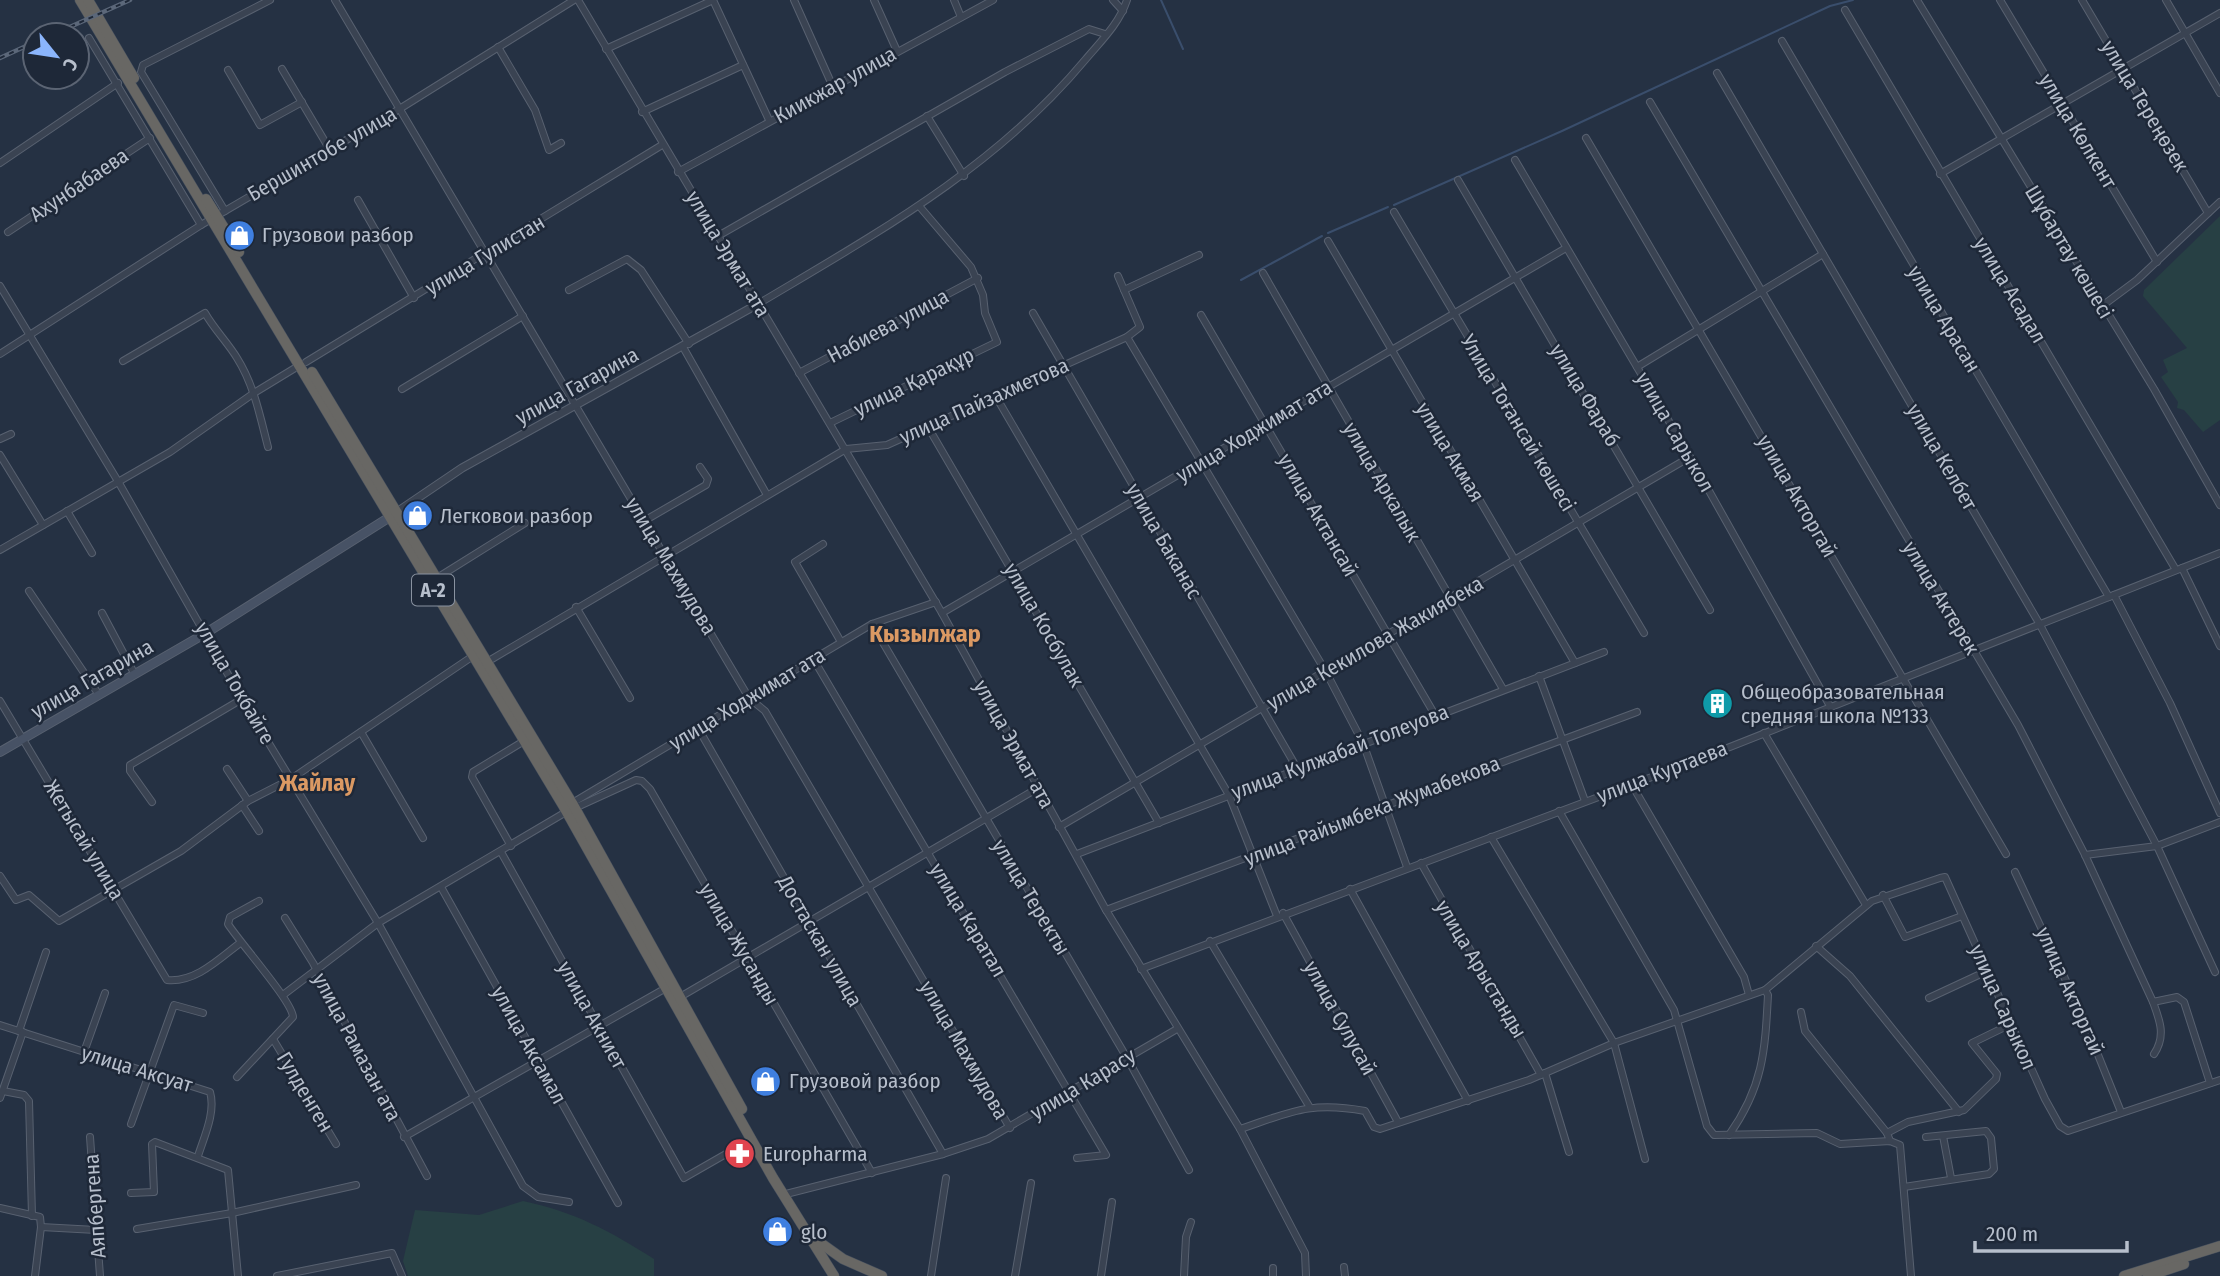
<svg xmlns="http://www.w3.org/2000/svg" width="2220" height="1276" font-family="'Fira Sans Condensed',sans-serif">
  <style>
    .green { fill: #274044 }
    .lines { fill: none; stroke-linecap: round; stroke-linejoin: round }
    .stream { stroke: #3a4e6c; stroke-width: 2 }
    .minor-casing { stroke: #586170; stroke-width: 8 }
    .tertiary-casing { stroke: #586170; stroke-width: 9 }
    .secondary-casing { stroke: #586170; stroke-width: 10 }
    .trunk-casing { stroke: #444e5d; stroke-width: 11 }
    .minor { stroke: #3a4352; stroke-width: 6 }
    .tertiary { stroke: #3a4352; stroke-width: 7 }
    .secondary { stroke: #475265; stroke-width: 8 }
    .trunk { stroke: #686764; stroke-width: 10 }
    .rail-casing { stroke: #5b6779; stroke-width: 4.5 }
    .rail { stroke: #1e2838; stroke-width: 2; stroke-dasharray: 5; stroke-linecap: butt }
    .labels { text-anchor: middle; stroke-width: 5; stroke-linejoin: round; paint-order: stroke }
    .shield { fill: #1e2838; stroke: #8992a0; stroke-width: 2 }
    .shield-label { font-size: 19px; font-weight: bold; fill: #b7bfcc }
    .street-label { font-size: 21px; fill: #b7bfcc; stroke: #1e2838 }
    .poi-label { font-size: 21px; fill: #b7bfcc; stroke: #1e2838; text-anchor: start }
    .neighbourhood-label { font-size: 23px; font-weight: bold; fill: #db9963; stroke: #1e2838 }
    .quarter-label { font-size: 24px; font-weight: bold; fill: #db9963; stroke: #1e2838 }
  </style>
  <rect width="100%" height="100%" fill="#253143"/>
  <g class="green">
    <polygon points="2220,216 2220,420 2203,432 2184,410 2177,408 2178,402 2161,377 2168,372 2163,360 2187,348 2143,296 2144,290"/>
    <path d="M 523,1201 C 575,1212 610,1231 654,1259 L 654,1276 L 408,1276 L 403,1261 L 415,1210 L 479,1215 Z"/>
  </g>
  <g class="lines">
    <g class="stream">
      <polyline points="1161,0 1183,49"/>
      <polyline points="1394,205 1562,131 1830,6 1853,0"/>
      <polyline points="1328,233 1388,207"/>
      <polyline points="1241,280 1322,236"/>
    </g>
    <defs>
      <g id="minor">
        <polyline points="335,0 749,698 765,711 1010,1128"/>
        <polyline points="578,0 942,613 1106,910 1240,1129 1305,1253 1306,1276"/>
        <polyline points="713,0 769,120"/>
        <polyline points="794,0 833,87"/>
        <polyline points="874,0 897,51"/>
        <polyline points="954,0 961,17"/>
        <polyline points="1113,0 1123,11"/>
        <polyline points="1917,0 2154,389 2220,505"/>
        <polyline points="2000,0 2157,262"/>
        <polyline points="2082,0 2208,213"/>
        <polyline points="2166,0 2220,93"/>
        <polyline points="1845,10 2176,570"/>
        <polyline points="89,38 201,225"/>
        <polyline points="1782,41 2109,597"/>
        <polyline points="498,47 535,110 549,150 561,143"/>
        <polyline points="606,49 713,0"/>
        <polyline points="282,69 330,150"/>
        <polyline points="228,70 260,125 302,102"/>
        <polyline points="1717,73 2039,623 2157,846 2215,972"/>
        <polyline points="1650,102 2018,725 2085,855 2153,1002 2177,997 2184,1002 2210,1083"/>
        <polyline points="642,112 743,65"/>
        <polyline points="927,116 964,176"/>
        <polyline points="1586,138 2006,854"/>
        <polyline points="1515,160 1690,457 1830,706"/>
        <polyline points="0,163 118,83"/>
        <polyline points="678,172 993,0"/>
        <polyline points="1940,174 2220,13"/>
        <polyline points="1458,180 1710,610"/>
        <polyline points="358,200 414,298"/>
        <polyline points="225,211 141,72 143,65 270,0"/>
        <polyline points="1394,212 1644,633"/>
        <polyline points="8,232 150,138"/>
        <polyline points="718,236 1005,72 1089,29 1105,34"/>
        <polyline points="1328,241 1575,663"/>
        <polyline points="1263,273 1503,689"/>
        <polyline points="0,286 119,483 242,699 378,923 523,1186 538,1197 569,1202"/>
        <polyline points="569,290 627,259 641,270 689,344"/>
        <polyline points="1124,290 1199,255"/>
        <path d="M 758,304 C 877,233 995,168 1085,60 C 1101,41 1119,24 1127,0"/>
        <polyline points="2102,306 2137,280 2220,202"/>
        <polyline points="1033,313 1297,768"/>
        <polyline points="1201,315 1435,715"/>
        <polyline points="1127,337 1326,672 1363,743 1407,867"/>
        <polyline points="683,347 767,495"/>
        <polyline points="0,354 201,225 401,108 574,0"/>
        <path d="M 123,361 L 205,313 C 214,329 228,343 237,358 C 254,385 260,416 268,447"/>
        <polyline points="306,362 662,145"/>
        <polyline points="1637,367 1823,254"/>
        <polyline points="799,373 978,278"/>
        <polyline points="402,389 523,316"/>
        <polyline points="995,395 1229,795 1277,916"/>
        <polyline points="830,423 997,342 985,313 983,295 971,267 920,207"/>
        <polyline points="928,427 1159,823"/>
        <polyline points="0,439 11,434"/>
        <polyline points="0,455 43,525"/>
        <polyline points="67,511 92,553"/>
        <polyline points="644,521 706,485 708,479 700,467"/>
        <polyline points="823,544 795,562 841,642"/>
        <polyline points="0,550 170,452 254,393 300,365"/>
        <polyline points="2182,568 2220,646"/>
        <polyline points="437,578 525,523"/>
        <polyline points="29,591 99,695"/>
        <polyline points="2114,595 2170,703 2220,813"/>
        <polyline points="576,607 630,698"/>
        <polyline points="102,613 134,673"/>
        <polyline points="942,613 1566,248"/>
        <polyline points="872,624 1127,1058 1189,1170"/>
        <polyline points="814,660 1106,1155 1077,1158"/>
        <polyline points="487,662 846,449 887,445 1127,337 1140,327 1118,276"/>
        <polyline points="1539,676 1585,801"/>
        <path d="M 0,701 L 167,980 C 195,983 219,959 240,943"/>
        <polyline points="698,728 943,1154"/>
        <polyline points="361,732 423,838"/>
        <polyline points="1764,733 1866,905"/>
        <polyline points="227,769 248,801"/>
        <polyline points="1632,785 1744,977 1749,995"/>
        <polyline points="152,802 130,771 130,765 242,699"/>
        <polyline points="242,805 259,831"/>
        <polyline points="569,805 872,624 936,602"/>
        <polyline points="1559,811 1674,1010 1707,1126 1714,1135 1817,1133 1840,1144 1890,1141 1900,1145 1911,1276"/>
        <polyline points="1059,827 1690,457"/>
        <polyline points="1491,837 1614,1043 1645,1159"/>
        <polyline points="511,846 472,777 473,772 524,741"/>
        <polyline points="501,852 684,1178 752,1139"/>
        <polyline points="1077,854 1604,652"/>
        <polyline points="2085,855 2157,846 2220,822"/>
        <polyline points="1421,863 1541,1075"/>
        <polyline points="2015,872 2082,1015 2121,1112"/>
        <polyline points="0,876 16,900 29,895 59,921 181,851 248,801 291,779 473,656"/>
        <polyline points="441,887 618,1203"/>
        <polyline points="1350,889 1468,1101"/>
        <polyline points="1883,895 1905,937 1962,916"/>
        <polyline points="1106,910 1637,712"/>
        <polyline points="1283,913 1398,1122"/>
        <polyline points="285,918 313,963 427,1176"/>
        <polyline points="1210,941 1309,1106"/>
        <polyline points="1816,946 1850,976 1959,1112"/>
        <polyline points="1141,969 1697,760 2220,553"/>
        <polyline points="283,995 378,923 566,812 636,780 642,781 650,789 872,1173"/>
        <polyline points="680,997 1038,788"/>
        <polyline points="1929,998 1987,971"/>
        <path d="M 2153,1002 C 2160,1021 2166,1036 2154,1054"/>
        <polyline points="1801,1012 1805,1031 1887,1133"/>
        <path d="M 0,1025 L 210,1092 C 216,1112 204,1137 198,1156"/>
        <polyline points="19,1031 46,952"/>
        <polyline points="273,1039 336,1144"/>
        <polyline points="84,1052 105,993"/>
        <polyline points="1545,1073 1569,1152"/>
        <path d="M 237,1077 L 293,1017 C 292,1001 240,943 228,924 L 230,917 L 259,901"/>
        <polyline points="3,1091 24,1095 29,1101 32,1216"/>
        <polyline points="0,1098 23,1032"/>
        <polyline points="131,1124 174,1005 203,1013"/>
        <path d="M 1240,1129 C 1291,1112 1310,1101 1365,1111 L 1374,1127 L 1380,1129 L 1529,1080 L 1614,1043 L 1765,990 L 1872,901 L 1940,878 L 1945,877 L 2045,1099 L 2060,1126 L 2068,1131 L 2220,1080"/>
        <path d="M 1729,1135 C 1763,1087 1765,1052 1768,995 L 1765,990"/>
        <polyline points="1943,1136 1951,1178"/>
        <polyline points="90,1137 100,1276"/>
        <polyline points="404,1137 666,988"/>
        <polyline points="1890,1141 1887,1133 1908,1122 1964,1110 1996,1079 1997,1074 1972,1043 2011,1024"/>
        <polyline points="1904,1187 1989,1174 1994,1169 1991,1138 1986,1131 1926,1137"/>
        <polyline points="131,1193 154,1192 152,1144 155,1142 228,1170 238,1276"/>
        <polyline points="786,1194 943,1154 988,1139 1177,1029"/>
        <polyline points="0,1208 40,1217 41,1227"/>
        <polyline points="137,1229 232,1213 356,1185"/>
        <polyline points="1344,1267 1345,1276"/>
        <polyline points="35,1276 41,1227 96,1230"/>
        <polyline points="277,1276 392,1253 402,1276"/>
        <polyline points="931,1276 946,1178"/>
        <polyline points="1015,1276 1031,1183"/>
        <polyline points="1101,1276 1112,1202"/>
        <polyline points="1184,1276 1186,1237 1191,1222"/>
        <polyline points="1273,1276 1273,1268"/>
      </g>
      <polyline id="tertiary" points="397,512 462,468 758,304"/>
      <polyline id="secondary" points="0,752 206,633 393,515"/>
      <g id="trunk">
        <polyline points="80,0 564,807 773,1178 834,1276"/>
        <polyline points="88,0 134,78"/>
        <polyline points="206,199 239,252"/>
        <polyline points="312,372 572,803 742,1109"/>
        <polyline points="815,1239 843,1259 882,1276"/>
        <polyline points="2124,1276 2220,1246"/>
        <polyline points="2148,1276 2184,1264"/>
      </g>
    </defs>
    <use href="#minor" class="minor-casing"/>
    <use href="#tertiary" class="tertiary-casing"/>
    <use href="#secondary" class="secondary-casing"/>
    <use href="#trunk" class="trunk-casing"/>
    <use href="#minor" class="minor"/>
    <use href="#tertiary" class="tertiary"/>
    <use href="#secondary" class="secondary"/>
    <use href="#trunk" class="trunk"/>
    <defs>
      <g id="rail">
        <polyline points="52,35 130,0"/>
        <polyline points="0,58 35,42"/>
      </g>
    </defs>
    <use href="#rail" class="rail-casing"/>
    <use href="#rail" class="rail"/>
  </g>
  <defs>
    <symbol id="shop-disc" viewBox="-11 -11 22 22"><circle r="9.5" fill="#3f7fe0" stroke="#1e2838"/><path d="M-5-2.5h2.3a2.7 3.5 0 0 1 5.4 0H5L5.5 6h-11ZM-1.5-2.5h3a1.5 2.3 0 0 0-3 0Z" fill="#fff"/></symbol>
    <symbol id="building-disc" viewBox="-11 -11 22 22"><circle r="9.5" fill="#0f9aa8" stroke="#1e2838"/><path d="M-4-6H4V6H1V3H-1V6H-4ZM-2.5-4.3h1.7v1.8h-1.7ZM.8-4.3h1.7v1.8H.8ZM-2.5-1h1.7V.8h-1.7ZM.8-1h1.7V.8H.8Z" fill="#fff"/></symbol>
    <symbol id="pharmacy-disc" viewBox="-11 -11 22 22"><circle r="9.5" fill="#e0444e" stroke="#1e2838"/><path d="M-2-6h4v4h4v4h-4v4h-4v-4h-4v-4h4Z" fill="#fff"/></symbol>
  </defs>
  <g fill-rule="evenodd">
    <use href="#shop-disc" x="222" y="218" width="35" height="35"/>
    <use href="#shop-disc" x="400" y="498" width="35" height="35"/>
    <use href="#building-disc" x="1700" y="686" width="35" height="35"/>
    <use href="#shop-disc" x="748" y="1064" width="35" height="35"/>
    <use href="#pharmacy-disc" x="722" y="1136" width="35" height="35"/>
    <use href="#shop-disc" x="760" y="1214" width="35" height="35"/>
  </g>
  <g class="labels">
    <rect class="shield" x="412" y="574.5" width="42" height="31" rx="5"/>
    <g class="shield-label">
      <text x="433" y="597">A-2</text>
    </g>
    <g class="street-label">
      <text transform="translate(835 85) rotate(-29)" y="7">Киикжар улица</text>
      <text transform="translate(2145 106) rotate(59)" y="7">улица Тереңөзек</text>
      <text transform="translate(2078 131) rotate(59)" y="7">улица Көлкент</text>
      <text transform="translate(322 154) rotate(-30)" y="7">Бершинтобе улица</text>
      <text transform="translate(79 185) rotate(-34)" y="7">Ахунбабаева</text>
      <text transform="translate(2069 252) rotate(59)" y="7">Шұбартау көшесі</text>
      <text transform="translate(728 254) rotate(59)" y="7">улица Эрмат ата</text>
      <text transform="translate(485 255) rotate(-31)" y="7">улица Гулистан</text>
      <text transform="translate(2010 290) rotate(59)" y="7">улица Асадал</text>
      <text transform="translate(1944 319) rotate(59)" y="7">улица Арасан</text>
      <text transform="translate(888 326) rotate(-28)" y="7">Набиева улица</text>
      <text transform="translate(914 382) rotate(-26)" y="7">улица Қарақұр</text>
      <text transform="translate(577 386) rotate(-29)" y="7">улица Гагарина</text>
      <text transform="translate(1585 395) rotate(59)" y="7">улица Фараб</text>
      <text transform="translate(984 401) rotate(-24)" y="7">улица Пайзахметова</text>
      <text transform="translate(1518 423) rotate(59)" y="7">Улица Тоғансай көшесі</text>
      <text transform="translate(1254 431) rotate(-31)" y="7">улица Ходжимат ата</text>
      <text transform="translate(1675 432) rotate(60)" y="7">улица Сарыкол</text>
      <text transform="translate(1450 452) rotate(59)" y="7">улица Акмая</text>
      <text transform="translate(1942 457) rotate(60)" y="7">улица Келбет</text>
      <text transform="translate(1382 482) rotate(60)" y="7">улица Аркалык</text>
      <text transform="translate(1797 496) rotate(60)" y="7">улица Акторгай</text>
      <text transform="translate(1318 515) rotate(60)" y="7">улица Актансай</text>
      <text transform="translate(1164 541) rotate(60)" y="7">улица Баканас</text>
      <text transform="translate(671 566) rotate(59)" y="7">улица Махмудова</text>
      <text transform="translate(1941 598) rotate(59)" y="7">улица Актерек</text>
      <text transform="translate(1044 625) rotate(60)" y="7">улица Косбулак</text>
      <text transform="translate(1375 643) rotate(-30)" y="7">улица Кекилова Жакиябека</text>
      <text transform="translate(92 679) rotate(-30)" y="7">улица Гагарина</text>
      <text transform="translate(235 683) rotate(60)" y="7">улица Токбайге</text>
      <text transform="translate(747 699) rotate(-31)" y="7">улица Ходжимат ата</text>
      <text transform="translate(1014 744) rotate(61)" y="7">улица Эрмат ата</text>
      <text transform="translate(1340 752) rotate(-21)" y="7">улица Кулжабай Толеуова</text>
      <text transform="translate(1662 772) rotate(-21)" y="7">улица Куртаева</text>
      <text transform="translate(1372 811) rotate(-21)" y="7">улица Райымбека Жумабекова</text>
      <text transform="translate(84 840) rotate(59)" y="7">Жетысай улица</text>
      <text transform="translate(1031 897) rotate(59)" y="7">улица Теректы</text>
      <text transform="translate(968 920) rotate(59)" y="7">улица Каратал</text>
      <text transform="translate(820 941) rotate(60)" y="7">Достаскан улица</text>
      <text transform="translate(739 944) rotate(60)" y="7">улица Жусанды</text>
      <text transform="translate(1481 969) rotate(59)" y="7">улица Арыстанды</text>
      <text transform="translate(2070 991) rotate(66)" y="7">улица Акторгай</text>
      <text transform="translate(2003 1007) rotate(66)" y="7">улица Сарыкол</text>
      <text transform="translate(592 1015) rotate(61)" y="7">улица Акниет</text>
      <text transform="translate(1340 1018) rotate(61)" y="7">улица Сулусай</text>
      <text transform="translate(529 1045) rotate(61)" y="7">улица Аксамал</text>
      <text transform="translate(357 1047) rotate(62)" y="7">улица Рамазан ата</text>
      <text transform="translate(964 1050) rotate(60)" y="7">улица Махмудова</text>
      <text transform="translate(137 1069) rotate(17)" y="7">улица Аксуат</text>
      <text transform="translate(1083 1084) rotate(-31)" y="7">улица Карасу</text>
      <text transform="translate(305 1092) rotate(59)" y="7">Гулденген</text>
      <text transform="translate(95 1206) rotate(-94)" y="7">Аяпбергена</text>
    </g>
    <g class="poi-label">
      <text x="262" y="242">Грузовои разбор</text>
      <text x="440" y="523">Легковои разбор</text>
      <text x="1741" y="699">Общеобразовательная<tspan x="1741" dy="24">средняя школа №133</tspan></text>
      <text x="789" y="1088">Грузовой разбор</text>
      <text x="763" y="1161">Europharma</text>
      <text x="801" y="1239">glo</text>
    </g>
    <g class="neighbourhood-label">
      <text x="317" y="791">Жайлау</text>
    </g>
    <g class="quarter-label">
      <text x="925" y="642">Кызылжар</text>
    </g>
  </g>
  <g transform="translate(56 56) rotate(120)"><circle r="33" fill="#1e2838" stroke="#5b6473" stroke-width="2"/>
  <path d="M0-5L12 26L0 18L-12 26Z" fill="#8bb5fc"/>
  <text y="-10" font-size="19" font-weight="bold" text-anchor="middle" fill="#b7bfcc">С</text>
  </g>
  <path d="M1975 1241v10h152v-10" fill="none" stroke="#b7bfcc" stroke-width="3.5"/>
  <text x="1986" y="1241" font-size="21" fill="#b7bfcc" stroke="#1e2838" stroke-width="5" paint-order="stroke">200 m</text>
</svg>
